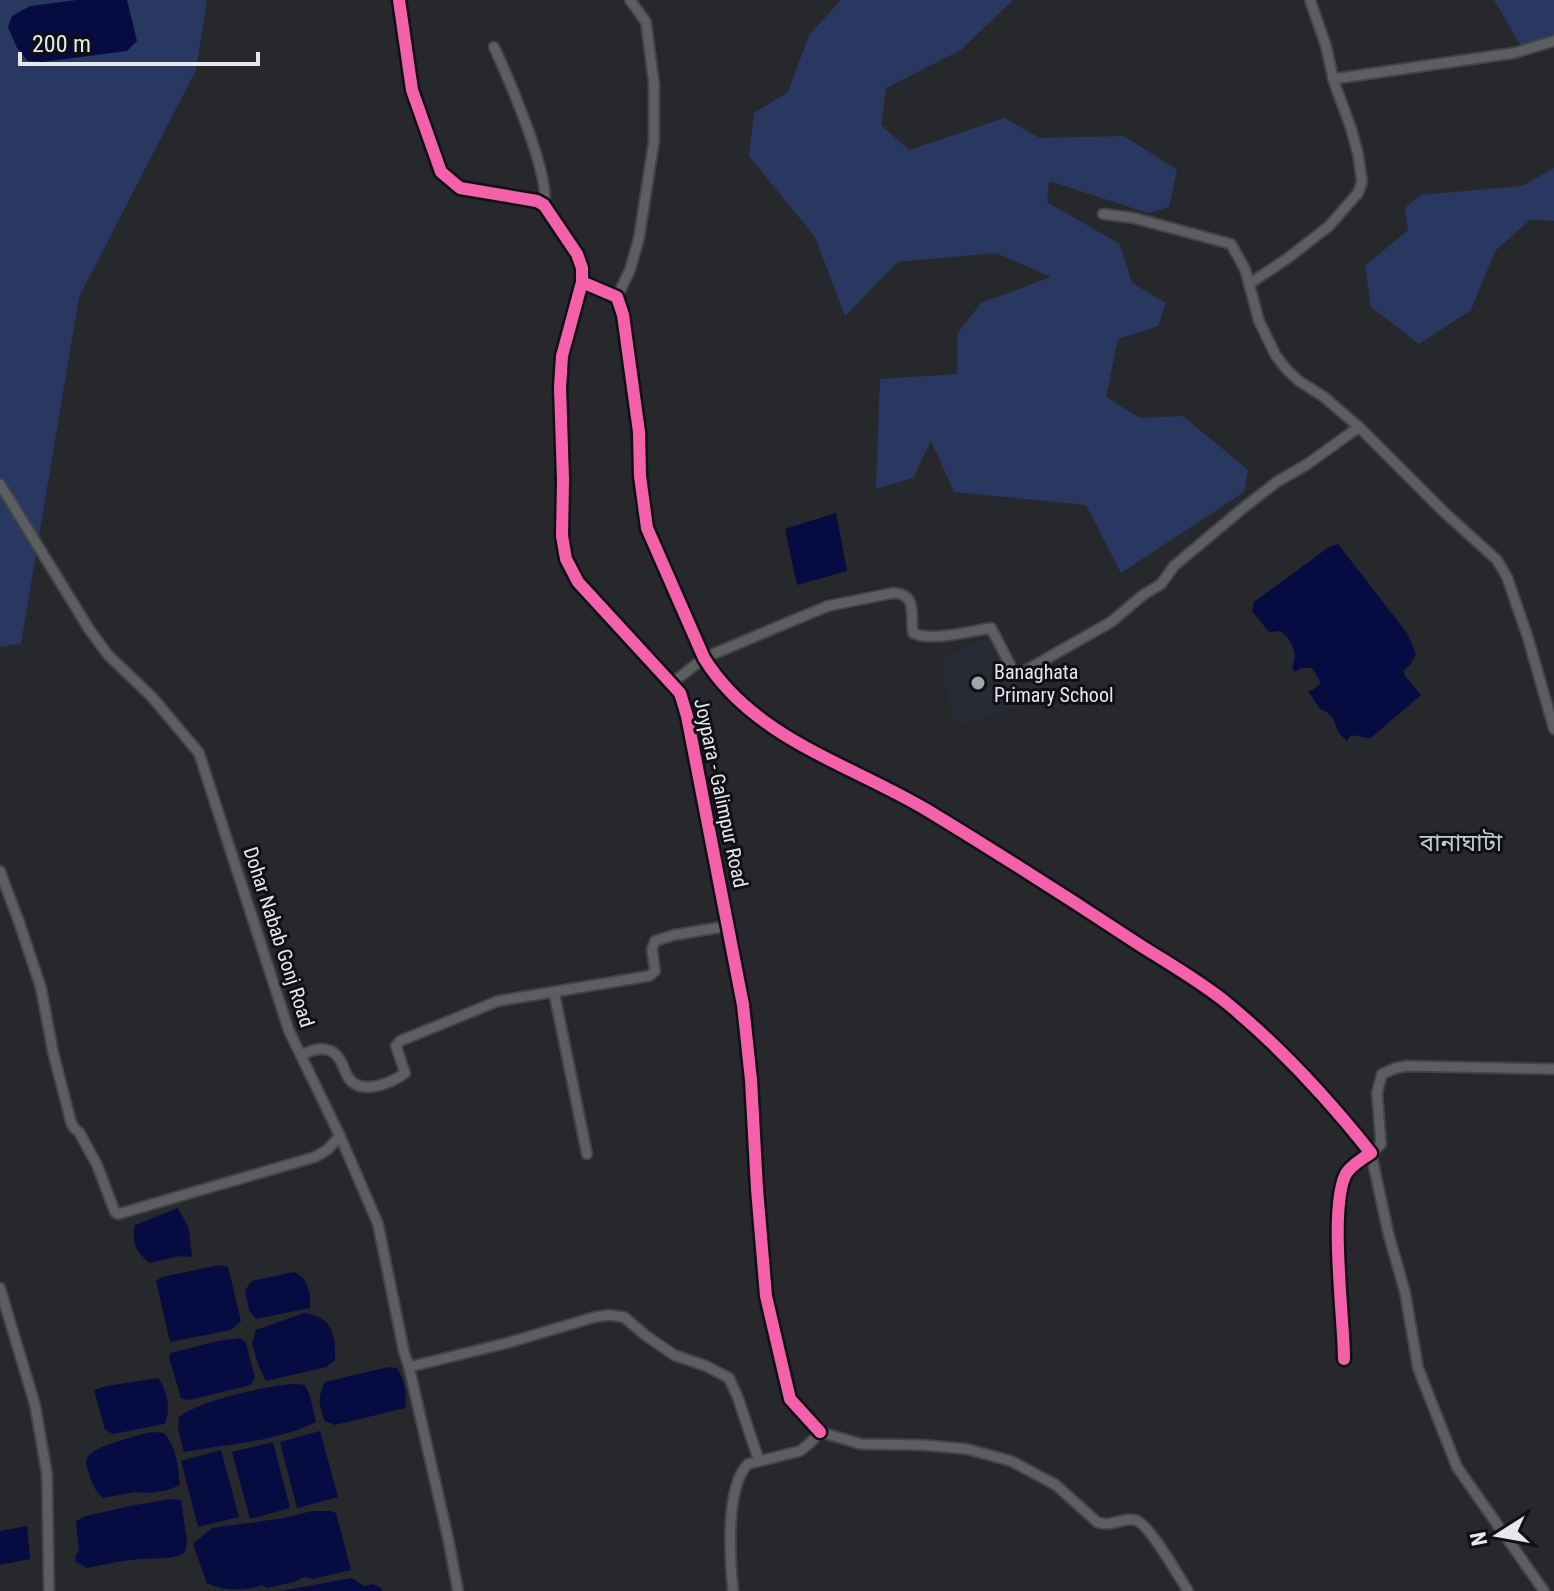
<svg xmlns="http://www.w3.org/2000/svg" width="1554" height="1591" font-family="'Roboto Condensed','Noto Sans Bengali',sans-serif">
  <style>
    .built { fill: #282b36 }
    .green { fill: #293860 }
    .water { fill: #060b42 }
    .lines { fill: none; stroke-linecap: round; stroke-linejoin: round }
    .minor-casing { stroke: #434447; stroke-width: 13 }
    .minor { stroke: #5d5e61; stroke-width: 9 }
    .cycleway-casing { stroke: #0f1013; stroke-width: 17 }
    .cycleway { stroke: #f560ab; stroke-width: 12 }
    .poi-dot { fill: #a2a4a8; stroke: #0f1013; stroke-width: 3 }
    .labels { text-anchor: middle; stroke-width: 6; stroke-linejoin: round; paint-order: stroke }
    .poi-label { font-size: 20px; fill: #e5e7eb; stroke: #0f1013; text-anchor: start }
    .street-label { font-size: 20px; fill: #e5e7eb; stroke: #0f1013 }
    .quarter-label { font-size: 24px; fill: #c5c9d0; stroke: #0f1013 }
  </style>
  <rect width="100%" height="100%" fill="#27282b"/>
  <polygon class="built" points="990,636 1021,706 955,726 940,659"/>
  <g class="green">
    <polygon points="0,0 207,0 196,70 79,297 21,643 0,647"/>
    <polygon points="841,0 1013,0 961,50 886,88 881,125 909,150 1004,118 1040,138 1124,136 1177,170 1169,207 1148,213 1049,181 1047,202 1120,244 1132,283 1166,303 1158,326 1118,339 1106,397 1140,418 1183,416 1248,470 1244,492 1121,573 1086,505 954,492 931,441 913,478 876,489 880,379 957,374 957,334 981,303 1051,277 996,253 898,262 845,316 815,237 749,156 754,113 788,92 809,35"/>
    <polygon points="1494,0 1554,0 1554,41 1521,46"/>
    <polygon points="1554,168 1554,221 1530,220 1495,251 1471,310 1419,344 1371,307 1365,266 1408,230 1405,208 1421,195 1522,186"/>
  </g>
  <g class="water">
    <polygon points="77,0 127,0 137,41 127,51 42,62 28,61 17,48 8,27 12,16 30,6"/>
    <polygon points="836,513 847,571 797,585 785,529"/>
    <path d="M 1338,544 L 1407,633 L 1416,654 L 1410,665 L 1404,670 L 1405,676 L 1421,695 L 1372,737 C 1364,740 1358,734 1350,736 L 1347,741 L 1338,732 L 1333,718 L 1327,712 L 1320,709 L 1308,691 L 1314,689 L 1321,683 L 1312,668 L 1301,668 L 1295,672 L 1292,668 C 1298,653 1293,640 1280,631 L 1269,632 L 1252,611 L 1254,602 L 1329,547 Z"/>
    <path d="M 178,1208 L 189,1229 L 192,1257 L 180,1256 L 149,1263 C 135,1249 132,1245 135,1225 Z"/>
    <polygon points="219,1265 228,1267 241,1321 231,1330 170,1342 156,1281 162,1277"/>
    <path d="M 294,1272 C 308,1277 311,1294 310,1308 L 256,1319 L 249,1310 L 245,1290 L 252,1281 Z"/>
    <path d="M 304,1313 C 332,1317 336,1334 335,1360 L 326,1367 L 266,1381 L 258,1364 L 252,1343 L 256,1330 Z"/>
    <polygon points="240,1338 246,1343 255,1378 251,1385 189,1400 181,1398 169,1357 171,1353 218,1341"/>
    <path d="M 389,1367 L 397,1368 C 405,1381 407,1394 405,1408 L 335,1425 L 325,1421 C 319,1405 317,1398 325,1382 Z"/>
    <path d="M 158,1378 C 167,1389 172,1412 164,1424 L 113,1434 L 105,1430 L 94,1390 L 107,1386 Z"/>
    <path d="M 296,1384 L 305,1385 L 310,1396 L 316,1422 C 275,1442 228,1444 184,1452 L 178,1429 L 179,1417 C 201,1400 268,1385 296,1384 Z"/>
    <polygon points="320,1431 338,1497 297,1508 280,1442"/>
    <path d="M 152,1432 L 164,1433 C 177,1447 178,1467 180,1485 L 168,1490 L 148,1493 L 136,1492 L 103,1498 C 96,1492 93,1486 90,1477 C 88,1471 85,1464 87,1458 C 92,1446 139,1435 152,1432 Z"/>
    <polygon points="273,1442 290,1508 250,1519 232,1452"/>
    <polygon points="221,1450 239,1517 198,1527 181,1461"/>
    <path d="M 171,1499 L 181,1500 L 187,1542 L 185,1553 C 169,1560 157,1558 139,1559 C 122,1561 104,1564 87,1568 L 76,1562 L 75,1557 L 79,1551 L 76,1522 L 82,1517 L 130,1506 Z"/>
    <path d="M 312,1511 L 329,1511 L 336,1513 L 351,1570 L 313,1579 L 304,1577 L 294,1582 L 267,1588 L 262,1585 C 247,1591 222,1591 207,1583 L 193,1544 L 212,1528 L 284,1518 Z"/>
    <polygon points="27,1526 30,1559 0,1565 0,1531"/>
    <polygon points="352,1578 364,1586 373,1584 381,1588 382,1591 280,1591"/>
  </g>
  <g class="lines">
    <defs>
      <g id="minor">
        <polyline points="399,0 412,90 441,172 460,188 537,201 544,205 577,254 582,268 582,282 562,356 560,387 563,480 562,536 566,559 578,582 680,693 687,716 743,1005 751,1080 757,1189 766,1296 790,1399 820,1432"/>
        <path d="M 494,47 C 508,77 551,176 544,205"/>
        <polyline points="1333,79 1514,53 1554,41"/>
        <polyline points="1103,214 1134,218 1231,244 1245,269 1259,321 1276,356 1288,371 1299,381 1324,397 1359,427"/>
        <path d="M 582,282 L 617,297 L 623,315 L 639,432 L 640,476 L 647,528 L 704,658 C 754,739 850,764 927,810 C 996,852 1064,895 1132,940 C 1164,961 1199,980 1228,1004 C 1280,1047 1329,1100 1371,1153 C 1363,1158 1353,1164 1347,1172 C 1328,1202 1344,1319 1344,1359"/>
        <polyline points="1249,284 1288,258 1329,226 1358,193 1362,182 1358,154 1351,128 1334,82 1326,46 1310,0"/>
        <polyline points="617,297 630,270 639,238 654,141 654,84 646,22 630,0"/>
        <polyline points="0,484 89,629 108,655 152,697 199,753 289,1031 340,1136 378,1224 404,1352 409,1367 448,1538 458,1591"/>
        <path d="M 672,683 L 704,658 L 782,625 L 828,606 L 893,593 C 918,594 910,614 913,633 C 930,642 971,631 991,628 L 1016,676 L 1111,622 L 1143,595 L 1161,584 L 1174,566 L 1242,509 L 1278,481 L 1306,465 L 1359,427 L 1445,513 L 1497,560 L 1507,577 L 1528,638 L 1554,729"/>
        <polyline points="0,871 19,922 41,988 53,1052 71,1122 74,1128 79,1132 97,1165 115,1212 118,1214 315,1157 327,1150 340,1136"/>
        <polyline points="554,992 587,1154"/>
        <path d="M 301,1055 C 310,1051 321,1046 331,1051 C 341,1056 343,1068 348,1077 C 360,1096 390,1084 405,1073 L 396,1046 L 400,1041 L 498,1001 L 649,976 L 655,971 L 652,949 L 655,941 L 674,935 L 728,926"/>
        <polyline points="0,1288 35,1405 47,1474 49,1591"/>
        <polyline points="409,1367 507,1343 595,1317 609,1315 624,1317 645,1335 674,1355 706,1366 729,1378 738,1398 759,1461"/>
        <path d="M 820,1432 L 861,1444 L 922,1445 L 967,1449 L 1011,1461 L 1056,1485 L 1097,1522 C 1111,1528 1121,1517 1135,1520 C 1149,1523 1179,1577 1188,1591"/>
        <path d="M 733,1591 C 730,1560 725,1487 748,1464 L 800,1451 L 811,1442 L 820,1432"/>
        <polyline points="1544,1591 1457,1467 1418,1368 1405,1292 1389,1236 1371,1153 1381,1144 1377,1093 1382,1074 1396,1068 1408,1066 1554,1069"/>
      </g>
    </defs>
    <use href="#minor" class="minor-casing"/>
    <use href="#minor" class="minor"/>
    <defs>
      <g id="cycleway">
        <polyline points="399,0 412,90 441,172 460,188 537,201 544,205 577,254 582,268 582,282 562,356 560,387 563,480 562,536 566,559 578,582 680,693 687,716 743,1005 751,1080 757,1189 766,1296 790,1399 820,1432"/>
        <path d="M 582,282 L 617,297 L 623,315 L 639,432 L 640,476 L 647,528 L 704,658 C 754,739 850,764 927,810 C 996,852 1064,895 1132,940 C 1164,961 1199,980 1228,1004 C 1280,1047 1329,1100 1371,1153 C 1363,1158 1353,1164 1347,1172 C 1328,1202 1344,1319 1344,1359"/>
      </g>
    </defs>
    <use href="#cycleway" class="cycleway-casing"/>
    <use href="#cycleway" class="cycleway"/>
  </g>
  <circle class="poi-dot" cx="978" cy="683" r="8"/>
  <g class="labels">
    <g class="poi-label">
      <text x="994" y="679">Banaghata<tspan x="994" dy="23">Primary School</tspan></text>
    </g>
    <g class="street-label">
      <text transform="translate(721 793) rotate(78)" y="7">Joypara - Galimpur Road</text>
      <text transform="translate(279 937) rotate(72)" y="7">Dohar Nabab Gonj Road</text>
    </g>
    <g class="quarter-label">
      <text x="1461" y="851">বানাঘাটা</text>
    </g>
  </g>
  <g transform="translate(1498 1535) rotate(259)" stroke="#0f1013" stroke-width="6" paint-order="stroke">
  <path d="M0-6L14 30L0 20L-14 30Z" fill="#e5e7eb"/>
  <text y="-12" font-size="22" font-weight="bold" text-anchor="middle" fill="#e5e7eb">N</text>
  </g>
  <path d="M20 52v12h238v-12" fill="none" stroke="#e5e7eb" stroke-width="4"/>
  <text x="32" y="52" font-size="24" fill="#e5e7eb" stroke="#0f1013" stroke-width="6" paint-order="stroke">200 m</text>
</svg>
